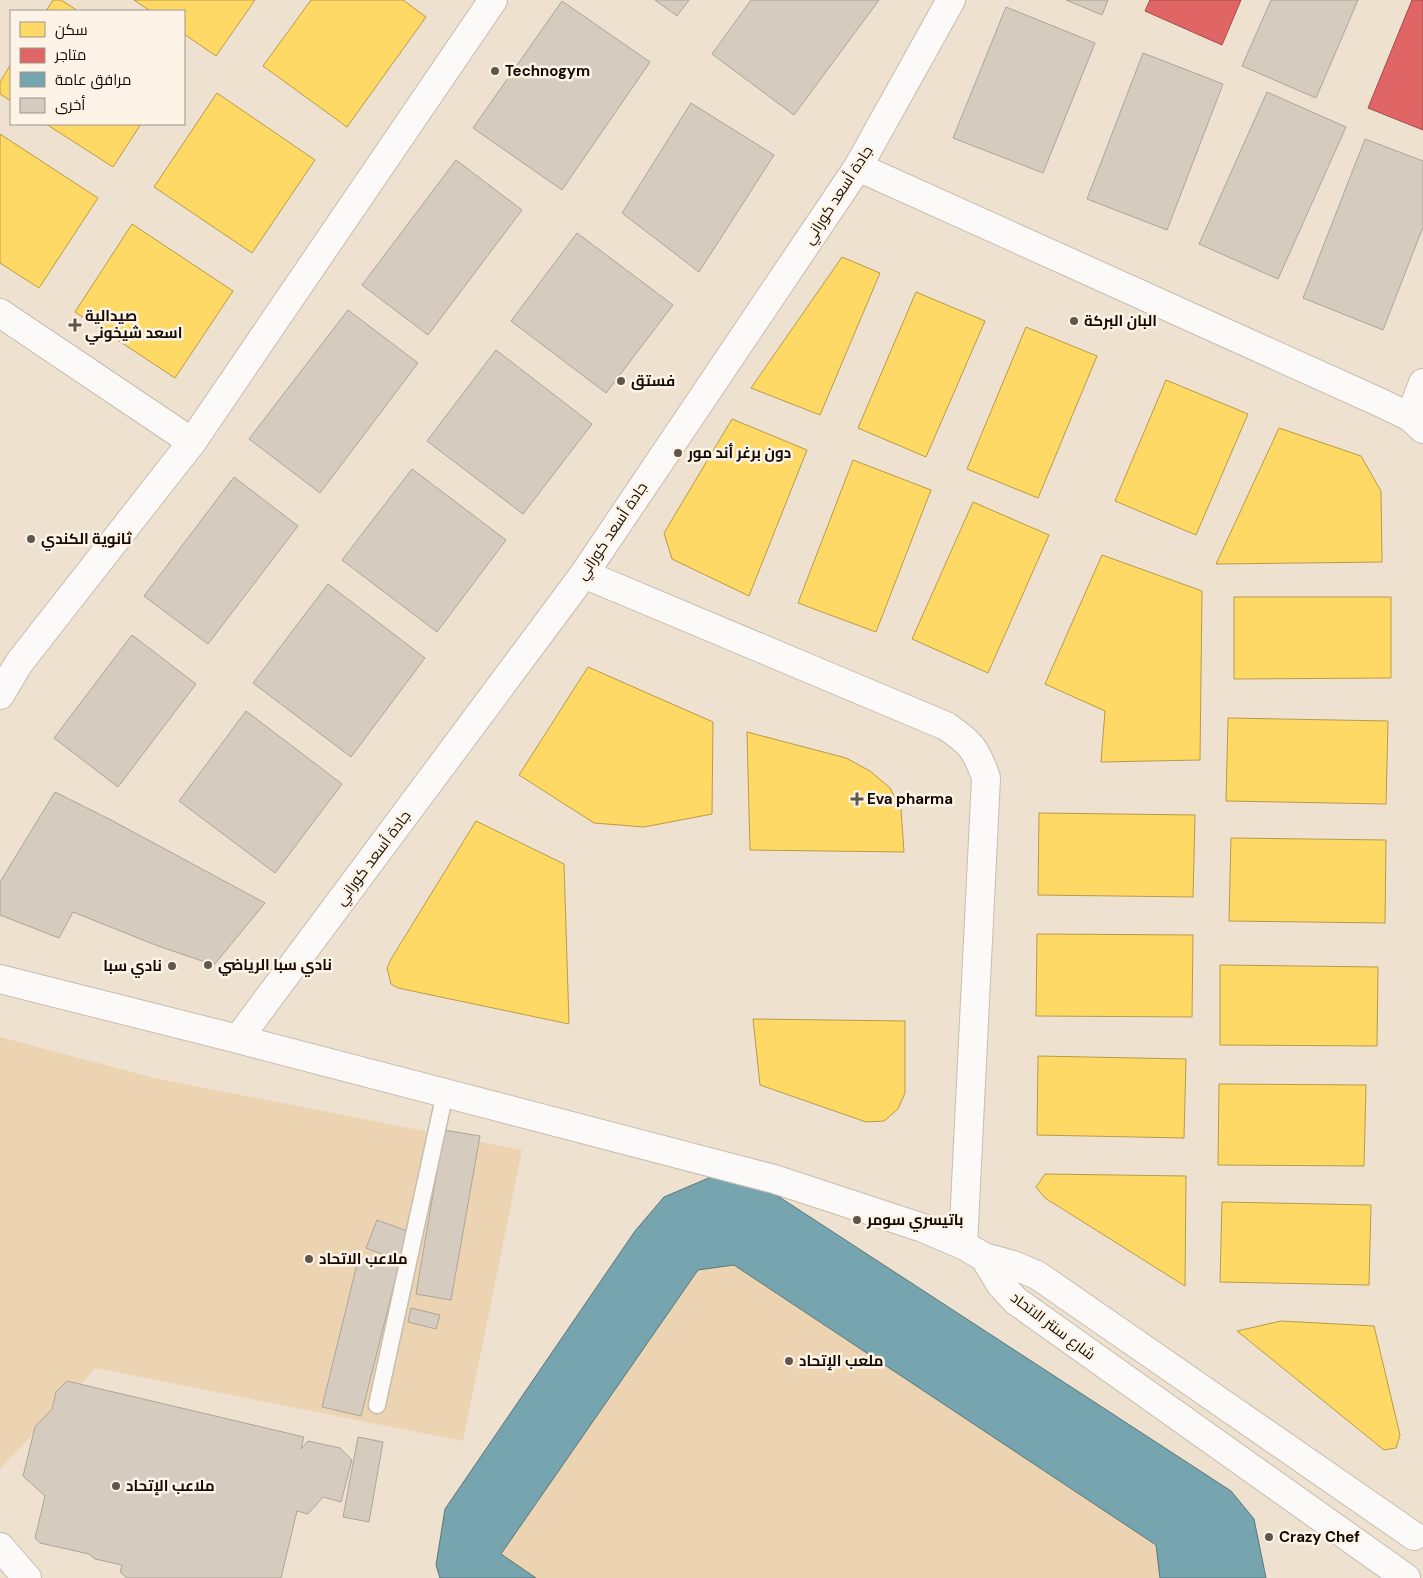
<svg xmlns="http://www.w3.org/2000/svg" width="1423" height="1578" font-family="'DM Sans',Cairo,sans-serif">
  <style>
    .green { fill: #ecd4b3 }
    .homes { fill: #ffd966; stroke: #b89b48 }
    .shops { fill: #e06666; stroke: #a24b48 }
    .public { fill: #76a5af; stroke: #58777b }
    .building { fill: #d5cbbe; stroke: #afa497 }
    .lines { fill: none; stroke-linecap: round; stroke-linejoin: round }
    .service-casing { stroke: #c7bdaf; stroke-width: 19 }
    .minor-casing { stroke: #c7bdaf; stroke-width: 30 }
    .tertiary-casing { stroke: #c7bdaf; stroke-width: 30 }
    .service { stroke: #fcfaf8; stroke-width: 16 }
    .minor { stroke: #fcfaf8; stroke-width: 28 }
    .tertiary { stroke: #fcfaf8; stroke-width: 28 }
    .poi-dot { fill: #60564b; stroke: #fdf3e6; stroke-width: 2 }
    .labels { text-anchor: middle; stroke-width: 5; stroke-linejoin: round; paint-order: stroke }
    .poi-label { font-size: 15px; font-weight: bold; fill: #130b03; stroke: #fdf3e6; text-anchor: start }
    .street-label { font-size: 15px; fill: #130b03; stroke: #fdf3e6 }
  </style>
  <rect width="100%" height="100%" fill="#eee1d0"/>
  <g class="green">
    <polygon points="0,1037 154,1078 522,1150 463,1441 96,1368 0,1469"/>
    <polygon points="747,1176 1231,1491 1254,1519 1266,1578 440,1578 436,1565 445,1509 635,1231 664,1197"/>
  </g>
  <g class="homes">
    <polygon points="53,0 61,0 78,11 46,11"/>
    <polygon points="134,0 255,0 216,56 184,34 184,11 150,11"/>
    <polygon points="311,0 403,0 426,17 347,127 263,66"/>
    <polygon points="11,64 11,101 0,94 0,82"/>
    <polygon points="217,93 315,160 252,253 154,187"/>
    <polygon points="46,124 141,124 113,167"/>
    <polygon points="0,134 98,198 39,288 0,263"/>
    <polygon points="132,224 233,291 175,378 75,312"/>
    <polygon points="842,257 880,273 820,415 751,388"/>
    <polygon points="916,292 985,321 926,457 858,428"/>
    <polygon points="1026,327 1097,356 1038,498 967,469"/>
    <polygon points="1166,380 1248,414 1196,535 1115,501"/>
    <polygon points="732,419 807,450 749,596 672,559 664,533"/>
    <polygon points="1279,428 1361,456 1381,491 1382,562 1216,564"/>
    <polygon points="853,460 931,490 876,632 798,603"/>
    <polygon points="973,502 1049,535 988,673 912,639"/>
    <polygon points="1102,555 1202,591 1200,760 1101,762 1105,711 1045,684"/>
    <polygon points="1234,597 1391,597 1391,678 1234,679"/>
    <polygon points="588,667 713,722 712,814 644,827 594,823 519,775"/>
    <polygon points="1228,718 1388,721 1386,804 1226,801"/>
    <polygon points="747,732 846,758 870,771 890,788 901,809 904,852 750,850"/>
    <polygon points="1039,813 1195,815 1193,897 1038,895"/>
    <polygon points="476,821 564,864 569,1024 398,988 391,984 387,968 391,959"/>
    <polygon points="1231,838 1386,840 1385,923 1229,921"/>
    <polygon points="1037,934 1193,935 1192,1017 1036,1016"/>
    <polygon points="1220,965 1378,967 1377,1046 1220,1045"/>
    <polygon points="753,1019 905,1021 905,1093 898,1109 884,1121 866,1122 760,1085"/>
    <polygon points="1038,1056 1186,1059 1184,1138 1037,1135"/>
    <polygon points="1219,1084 1366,1085 1364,1166 1218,1165"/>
    <polygon points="1045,1174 1186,1176 1185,1286 1045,1198 1036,1187"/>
    <polygon points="1222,1202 1371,1205 1369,1285 1220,1282"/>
    <polygon points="1281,1321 1374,1326 1400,1435 1396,1448 1384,1450 1237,1331"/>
  </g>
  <g class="shops">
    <polygon points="1150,0 1241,0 1222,45 1145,11"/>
    <polygon points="1412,0 1423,0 1423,130 1368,108"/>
  </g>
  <polygon class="public" points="747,1176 1231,1491 1254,1519 1266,1578 1160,1578 1156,1545 734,1265 698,1270 501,1554 536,1578 440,1578 436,1565 445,1509 635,1231 664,1197 711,1177"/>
  <g class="building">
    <polygon points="655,0 689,0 677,16"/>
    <polygon points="751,0 879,0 794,115 712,54"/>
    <polygon points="1066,0 1108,0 1102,15"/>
    <polygon points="1271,0 1358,0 1316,98 1242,66"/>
    <polygon points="562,1 650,62 562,190 473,128"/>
    <polygon points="1006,7 1095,43 1043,173 953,138"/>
    <polygon points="1143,53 1223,84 1167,230 1087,199"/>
    <polygon points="1267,92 1346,127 1278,279 1199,244"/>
    <polygon points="691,103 774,155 699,272 622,213"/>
    <polygon points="1365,139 1423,161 1423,227 1383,330 1303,298"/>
    <polygon points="456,160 522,210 428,335 362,285"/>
    <polygon points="577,233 673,305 606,393 511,321"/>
    <polygon points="348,310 418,363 320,493 249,439"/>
    <polygon points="496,350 592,424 523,514 427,441"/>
    <polygon points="412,469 506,540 437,632 342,560"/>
    <polygon points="234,477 298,526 208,644 144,596"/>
    <polygon points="328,584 425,658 351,757 253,683"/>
    <polygon points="132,635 196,684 118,787 54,738"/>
    <polygon points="246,711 342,784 275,873 179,801"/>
    <polygon points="55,792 111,820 265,903 214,965 158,946 73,912 59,938 0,915 0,882"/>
    <polygon points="444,1130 480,1136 451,1300 416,1294"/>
    <polygon points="377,1220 413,1233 402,1262 366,1248"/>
    <polygon points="359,1256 399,1265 361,1416 322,1407"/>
    <polygon points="411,1308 440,1315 436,1329 408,1322"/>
    <polygon points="67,1381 304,1437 301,1449 308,1441 340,1448 352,1460 341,1502 323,1497 308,1514 297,1511 281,1578 127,1578 120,1572 122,1565 95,1559 89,1554 40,1543 35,1538 45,1496 23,1476 35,1427 52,1409 56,1392"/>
    <polygon points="358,1437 383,1442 369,1522 343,1517"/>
  </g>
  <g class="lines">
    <defs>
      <polyline id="service" points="377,1405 445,1093"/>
      <g id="minor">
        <polyline points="858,167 1379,402 1410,417 1423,429"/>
        <polyline points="0,313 192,442"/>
        <polyline points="1410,417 1423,383"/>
        <path d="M 584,574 L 946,726 C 971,743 976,749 986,778 L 963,1245"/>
        <polyline points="0,695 19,663 192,442 493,0"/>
        <polyline points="0,979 238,1039 774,1179 923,1228 963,1245 984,1257 1013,1265 1037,1275 1414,1536"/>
        <polyline points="238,1039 584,574 858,167 951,0"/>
        <polyline points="984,1257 1001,1285 1016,1301 1406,1578"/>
      </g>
      <polyline id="tertiary" points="0,1547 27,1578"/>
    </defs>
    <use href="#service" class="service-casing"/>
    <use href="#minor" class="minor-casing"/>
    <use href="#tertiary" class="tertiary-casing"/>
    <use href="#service" class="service"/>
    <use href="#minor" class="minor"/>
    <use href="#tertiary" class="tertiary"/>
  </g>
  <g class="poi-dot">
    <circle cx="495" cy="71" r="5"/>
    <circle cx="1074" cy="321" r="5"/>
    <path d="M72.5 317.5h5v5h5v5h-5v5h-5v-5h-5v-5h5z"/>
    <circle cx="621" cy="381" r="5"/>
    <circle cx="678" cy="453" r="5"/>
    <circle cx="31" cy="539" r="5"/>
    <path d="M854.5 791.5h5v5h5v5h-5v5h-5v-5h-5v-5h5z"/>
    <circle cx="208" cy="965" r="5"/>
    <circle cx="172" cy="966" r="5"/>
    <circle cx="857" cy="1220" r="5"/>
    <circle cx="309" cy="1259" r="5"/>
    <circle cx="789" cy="1361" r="5"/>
    <circle cx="116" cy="1486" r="5"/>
    <circle cx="1269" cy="1537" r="5"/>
  </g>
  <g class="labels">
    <g class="poi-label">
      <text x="505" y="76">Technogym</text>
      <text x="85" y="321">صيدالية<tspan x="85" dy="17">اسعد شيخوني</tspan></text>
      <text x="1084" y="326">البان البركة</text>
      <text x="631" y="386">فستق</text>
      <text x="688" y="458">دون برغر أند مور</text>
      <text x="41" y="544">ثانوية الكندي</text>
      <text x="867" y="804">Eva pharma</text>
      <text x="218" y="970">نادي سبا الرياضي</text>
      <text x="162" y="971" text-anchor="end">نادي سبا</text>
      <text x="867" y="1225">باتيسري سومر</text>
      <text x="319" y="1264">ملاعب الاتحاد</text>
      <text x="799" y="1366">ملعب الإتحاد</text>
      <text x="126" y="1491">ملاعب الإتحاد</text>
      <text x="1279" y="1542">Crazy Chef</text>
    </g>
    <g class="street-label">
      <text transform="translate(838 195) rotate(-57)" y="5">جادة أسعد كوراني</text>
      <text transform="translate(612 531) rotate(-56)" y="5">جادة أسعد كوراني</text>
      <text transform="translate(373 858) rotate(-53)" y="5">جادة أسعد كوراني</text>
      <text transform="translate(1053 1326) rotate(37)" y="5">شارع سنتر الاتحاد</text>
    </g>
  </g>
  <rect x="10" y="10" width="175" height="115" fill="#fdf3e6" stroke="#9f968b"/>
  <rect x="20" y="22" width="25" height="15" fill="#ffd966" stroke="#9f968b"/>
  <text x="55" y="35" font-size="15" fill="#130b03">سكن</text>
  <rect x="20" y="48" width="25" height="15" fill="#e06666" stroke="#9f968b"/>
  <text x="55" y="60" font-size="15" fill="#130b03">متاجر</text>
  <rect x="20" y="72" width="25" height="15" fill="#76a5af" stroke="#9f968b"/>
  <text x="55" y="85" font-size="15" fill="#130b03">مرافق عامة</text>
  <rect x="20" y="98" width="25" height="15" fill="#d5cbbe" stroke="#9f968b"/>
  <text x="55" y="110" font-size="15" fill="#130b03">أخرى</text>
</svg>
